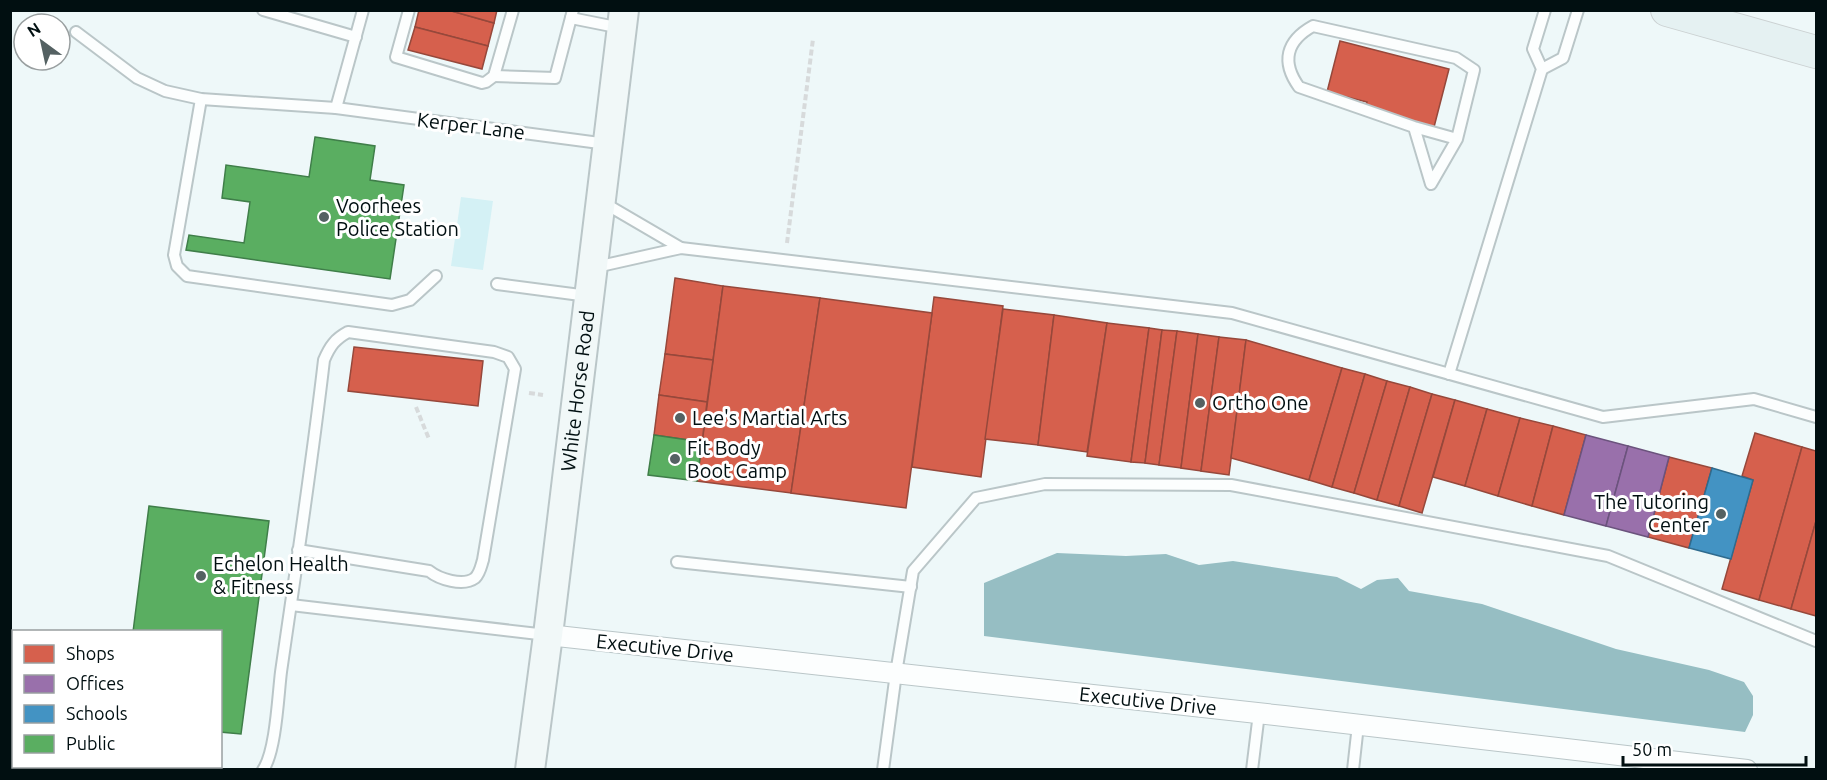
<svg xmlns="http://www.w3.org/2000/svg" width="1827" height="780" font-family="Ubuntu,sans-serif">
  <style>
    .green { fill: #d4f1f5 }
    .water { fill: #96bec3 }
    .shops { fill: #d6604d; stroke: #96483b; stroke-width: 1.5 }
    .offices { fill: #9970ab; stroke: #6b537d; stroke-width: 1.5 }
    .schools { fill: #4393c3; stroke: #2f6b8e; stroke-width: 1.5 }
    .public { fill: #5aae61; stroke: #3f7e49; stroke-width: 1.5 }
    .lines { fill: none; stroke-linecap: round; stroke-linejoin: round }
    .lane-casing { stroke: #bac6c8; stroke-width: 14 }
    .street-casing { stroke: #bac6c8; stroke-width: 22 }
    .secondary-casing { stroke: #bac6c8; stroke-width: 32 }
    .primary-casing { stroke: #cbd1d2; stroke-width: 34 }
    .path { stroke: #d7dadb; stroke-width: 4; stroke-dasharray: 6 3; stroke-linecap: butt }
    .lane { stroke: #fcfefe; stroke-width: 10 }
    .street { stroke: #fcfefe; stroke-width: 20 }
    .secondary { stroke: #f1f8f8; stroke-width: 28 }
    .primary { stroke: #e5f1f2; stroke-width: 32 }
    .poi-dot { fill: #546162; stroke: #fff; stroke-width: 2 }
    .labels { text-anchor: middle; stroke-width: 6; stroke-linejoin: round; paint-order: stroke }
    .street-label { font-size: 20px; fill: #010f11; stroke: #fff }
    .poi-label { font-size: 20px; fill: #010f11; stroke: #fff; text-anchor: start }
  </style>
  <rect width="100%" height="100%" fill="#eef8f9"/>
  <polygon class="green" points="461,197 493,201 483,270 451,266"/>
  <polygon class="water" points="1057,553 1126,556 1166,554 1199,565 1233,561 1337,577 1361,589 1377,580 1398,578 1409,591 1482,604 1616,649 1709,670 1744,682 1753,696 1753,715 1745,732 984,636 984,583"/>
  <g class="shops">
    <polygon points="419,10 448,10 494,23 488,46 415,27"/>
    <polygon points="448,10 497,10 494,23"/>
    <polygon points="415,27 488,46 482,69 408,50"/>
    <polygon points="1340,41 1449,69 1434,127 1365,110 1367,102 1327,92"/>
    <polygon points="675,278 723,286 713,360 665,354"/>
    <polygon points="723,286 820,298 791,493 697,481"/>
    <polygon points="934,297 1003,306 981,477 912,467"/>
    <polygon points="820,298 932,313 906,508 791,493"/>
    <polygon points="1003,309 1054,315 1038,445 985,439"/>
    <polygon points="1054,315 1107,323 1087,452 1038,445"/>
    <polygon points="1107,323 1149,328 1131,462 1087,456"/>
    <polygon points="1149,328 1162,330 1145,463 1131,462"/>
    <polygon points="1162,330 1177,331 1159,465 1145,463"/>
    <polygon points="1177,331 1198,334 1181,468 1159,465"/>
    <polygon points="1198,334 1219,337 1201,471 1181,468"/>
    <polygon points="1219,337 1246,340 1229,475 1201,471"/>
    <polygon points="1246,340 1342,368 1309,480 1231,458"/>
    <polygon points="354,347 483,361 478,406 348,391"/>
    <polygon points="665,354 713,360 707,402 659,395"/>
    <polygon points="1342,368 1365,374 1332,487 1309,480"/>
    <polygon points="1365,374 1387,381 1354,493 1332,487"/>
    <polygon points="1387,381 1410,387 1377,500 1354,493"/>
    <polygon points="1410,387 1432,394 1399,506 1377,500"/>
    <polygon points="1432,394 1455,400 1422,513 1399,506"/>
    <polygon points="659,395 707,402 702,442 654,435"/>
    <polygon points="1455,400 1487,409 1465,486 1433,477"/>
    <polygon points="1487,409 1520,418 1498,496 1465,486"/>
    <polygon points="1520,418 1553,426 1532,506 1498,496"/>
    <polygon points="1553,426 1586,435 1564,515 1532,506"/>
    <polygon points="1755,433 1802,447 1759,600 1722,589 1753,480 1742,476"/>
    <polygon points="1802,447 1816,451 1816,521 1791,609 1759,600"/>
    <polygon points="1669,457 1712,468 1689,548 1648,537"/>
    <polygon points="1816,521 1816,616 1791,609"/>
  </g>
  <g class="offices">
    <polygon points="1586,435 1628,446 1606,526 1564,515"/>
    <polygon points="1628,446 1669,457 1648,537 1606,526"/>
  </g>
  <polygon class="schools" points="1712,468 1753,480 1731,559 1689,548"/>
  <g class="public">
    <polygon points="315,137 375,146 370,180 404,185 390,279 186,250 189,235 244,243 250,202 222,198 226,165 309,177"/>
    <polygon points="654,435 702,442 697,481 648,475"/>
    <polygon points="149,506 269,521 241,734 220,732 220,632 133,632"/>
  </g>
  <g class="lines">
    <defs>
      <g id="lane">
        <polyline points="263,10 356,37"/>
        <polyline points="409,10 396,57 482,83 486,82 494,76 513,10"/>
        <polyline points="571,18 621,28"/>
        <polyline points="76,32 137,78 165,91 201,99 336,108 607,144"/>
        <polyline points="1542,69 1563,58 1578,10"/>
        <polyline points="494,76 555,78 573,10"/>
        <polyline points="201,99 174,255 177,266 187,276 392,305 410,300 436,276"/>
        <polyline points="336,108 363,10"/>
        <path d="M 1414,127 L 1431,184 L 1457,139 L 1474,70 L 1456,58 L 1313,26 C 1286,41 1281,62 1299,87 L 1414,127 L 1457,139"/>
        <polyline points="604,203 681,248"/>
        <polyline points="596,267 681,248 1232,313 1603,417 1754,399 1816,417"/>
        <polyline points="497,284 588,296"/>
        <polyline points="1449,374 1542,69 1533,49 1545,10"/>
        <polyline points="677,562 911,587"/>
        <polyline points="291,605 547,635"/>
        <path d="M 263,770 C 276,751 278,696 281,672 C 296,568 312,464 324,360 C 330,346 335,339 348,332 L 494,352 L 508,357 L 515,369 L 483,560 C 481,566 480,573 475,578 C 463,587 439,579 429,571 L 298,550"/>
        <polyline points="883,770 896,673 913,571 976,498 1045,484 1231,485 1608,556 1816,641"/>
        <polyline points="1252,770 1259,713"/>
        <polyline points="1353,770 1358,725"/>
      </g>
      <polyline id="street" points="548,635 1284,716 1747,770"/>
      <g id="secondary">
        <path id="s1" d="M 530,770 L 548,635 L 624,10"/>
      </g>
      <polyline id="primary" points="1667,10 1816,52"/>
    </defs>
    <use href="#lane" class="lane-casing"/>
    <use href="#street" class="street-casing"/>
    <use href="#secondary" class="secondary-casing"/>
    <use href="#primary" class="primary-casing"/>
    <g class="path">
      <polyline points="787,243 813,39"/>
      <polyline points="529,393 543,395"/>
      <polyline points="416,407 429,439"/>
    </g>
    <use href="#lane" class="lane"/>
    <use href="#street" class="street"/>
    <use href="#secondary" class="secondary"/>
    <use href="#primary" class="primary"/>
  </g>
  <g class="poi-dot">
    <circle cx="324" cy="217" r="6"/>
    <circle cx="1200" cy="403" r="6"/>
    <circle cx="680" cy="418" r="6"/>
    <circle cx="675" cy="459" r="6"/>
    <circle cx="1721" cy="514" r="6"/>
    <circle cx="201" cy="576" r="6"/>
  </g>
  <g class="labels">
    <g class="street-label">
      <text transform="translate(471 126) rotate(7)" y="7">Kerper Lane</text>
      <text dy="7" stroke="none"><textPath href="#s1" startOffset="382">White Horse Road</textPath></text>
      <text transform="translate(665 648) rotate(6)" y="7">Executive Drive</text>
      <text transform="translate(1148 701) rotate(6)" y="7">Executive Drive</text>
    </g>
    <g class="poi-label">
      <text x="336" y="213">Voorhees<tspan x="336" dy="23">Police Station</tspan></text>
      <text x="1212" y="410">Ortho One</text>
      <text x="692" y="425">Lee's Martial Arts</text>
      <text x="687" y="455">Fit Body<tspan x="687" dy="23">Boot Camp</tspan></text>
      <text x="1709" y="509" text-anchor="end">The Tutoring<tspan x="1709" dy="23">Center</tspan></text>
      <text x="213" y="571">Echelon Health<tspan x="213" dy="23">&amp; Fitness</tspan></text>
    </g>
  </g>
  <rect width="1827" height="780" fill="none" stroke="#010f11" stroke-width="24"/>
  <rect x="12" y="630" width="210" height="138" fill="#ffffff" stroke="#999fa0" stroke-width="1.5"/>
  <rect x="24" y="645" width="30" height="18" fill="#d6604d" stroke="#999fa0" stroke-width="1.5"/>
  <text x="66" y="660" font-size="18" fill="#010f11">Shops</text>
  <rect x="24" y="675" width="30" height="18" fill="#9970ab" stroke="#999fa0" stroke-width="1.5"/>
  <text x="66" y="690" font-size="18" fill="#010f11">Offices</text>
  <rect x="24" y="705" width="30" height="18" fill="#4393c3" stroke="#999fa0" stroke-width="1.5"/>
  <text x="66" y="720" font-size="18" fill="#010f11">Schools</text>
  <rect x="24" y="735" width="30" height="18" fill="#5aae61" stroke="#999fa0" stroke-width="1.5"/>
  <text x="66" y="750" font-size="18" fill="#010f11">Public</text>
  <g transform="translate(42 42) rotate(327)"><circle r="28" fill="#ffffff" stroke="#999fa0" stroke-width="1.5"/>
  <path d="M0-4.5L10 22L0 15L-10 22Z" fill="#546162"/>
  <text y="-9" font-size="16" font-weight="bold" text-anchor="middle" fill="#010f11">N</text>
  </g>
  <path d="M1623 756v9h183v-9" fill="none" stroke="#010f11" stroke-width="3"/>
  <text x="1632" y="756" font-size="18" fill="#010f11" stroke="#ffffff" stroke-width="4.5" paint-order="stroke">50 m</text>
</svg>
